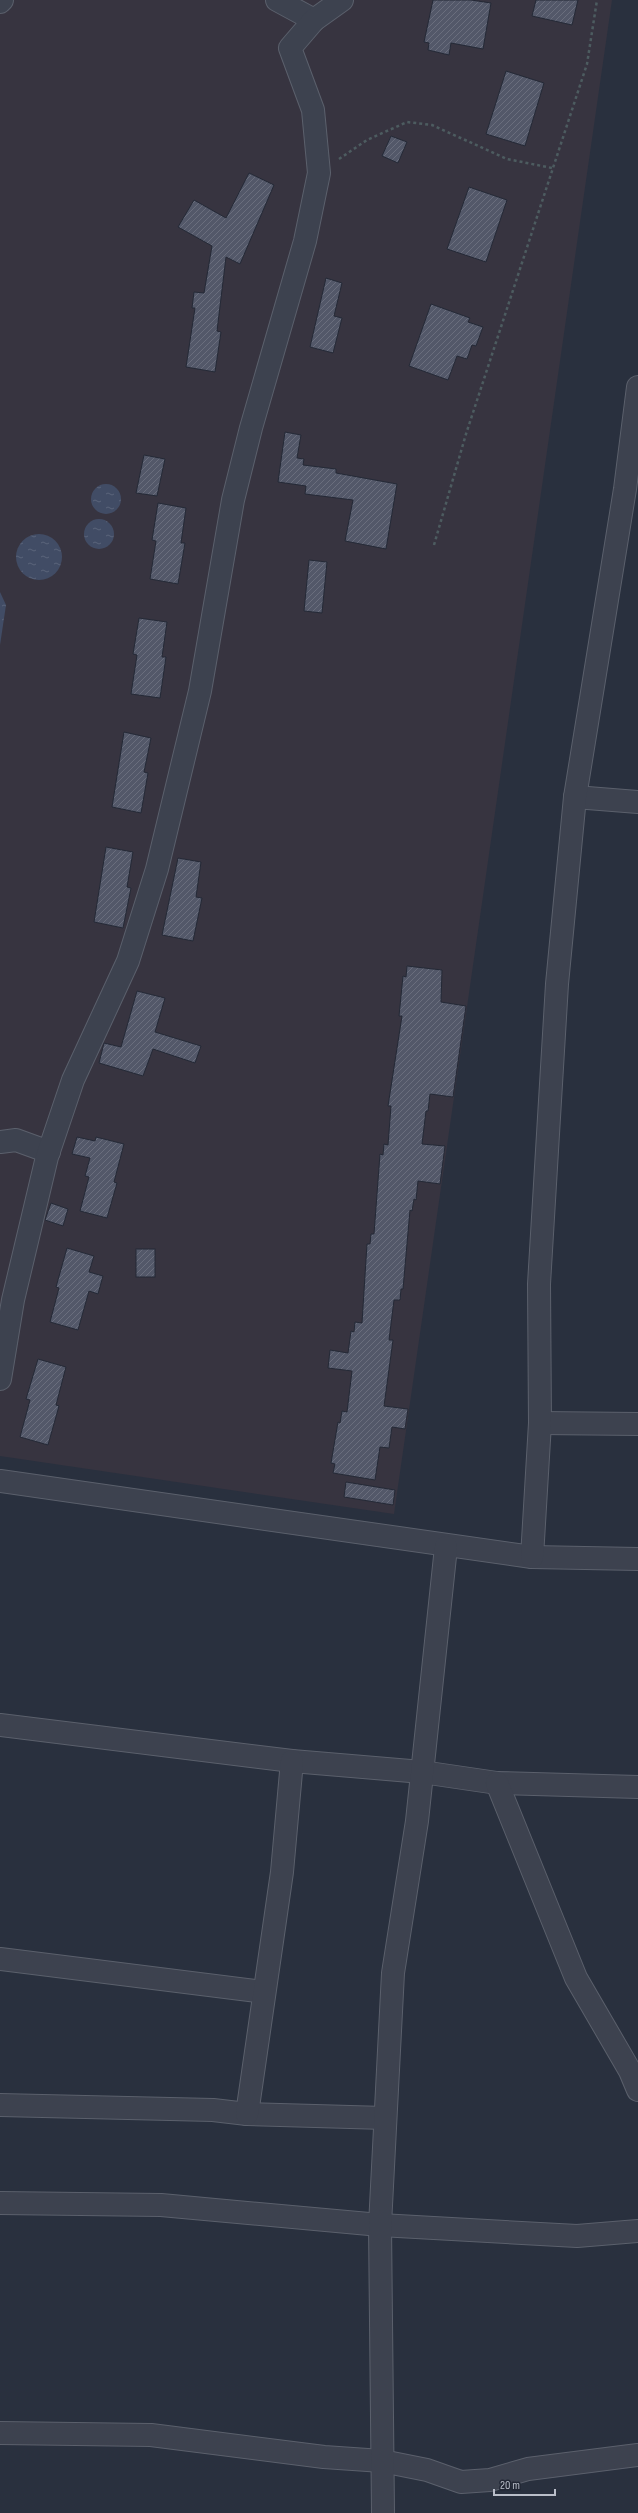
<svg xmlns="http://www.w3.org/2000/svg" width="638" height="2513" font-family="'Sofia Sans Condensed',sans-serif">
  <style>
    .medical { fill: #373440 }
    .water { fill: url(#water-ripples) }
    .building { fill: url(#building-hatch); stroke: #242936 }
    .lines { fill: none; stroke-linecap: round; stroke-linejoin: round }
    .minor-casing { stroke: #5b606c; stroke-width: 24 }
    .path { stroke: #4d5c60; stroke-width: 2.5; stroke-dasharray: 3 3; stroke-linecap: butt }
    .minor { stroke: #3d424f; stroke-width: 22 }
  </style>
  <defs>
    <pattern id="water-ripples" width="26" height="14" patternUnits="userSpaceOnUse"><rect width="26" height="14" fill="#414c65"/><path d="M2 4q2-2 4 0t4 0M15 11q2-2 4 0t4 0" fill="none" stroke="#5a647a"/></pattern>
    <pattern id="building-hatch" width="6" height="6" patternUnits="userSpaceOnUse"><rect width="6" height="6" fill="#535869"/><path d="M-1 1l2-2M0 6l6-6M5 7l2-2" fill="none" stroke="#6a6e7d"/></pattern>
  </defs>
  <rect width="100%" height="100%" fill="#29303e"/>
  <polygon class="medical" points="0,0 612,0 394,1514 0,1456"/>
  <g class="water">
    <circle cx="106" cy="499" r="15"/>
    <circle cx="99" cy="534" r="15"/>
    <circle cx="39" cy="557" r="23"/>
    <polygon points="0,592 6,605 0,645"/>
  </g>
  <g class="building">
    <polygon points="433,0 471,0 491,3 483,49 451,43 449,55 428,50 429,43 424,42"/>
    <polygon points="536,0 578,0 572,25 532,16"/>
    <polygon points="506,71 544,83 525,146 486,134"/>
    <polygon points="391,136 407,142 398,163 382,156"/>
    <polygon points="249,173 274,185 240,264 226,257 217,331 221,332 215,372 186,367 195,308 192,308 194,292 204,293 212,246 178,227 194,200 226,218"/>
    <polygon points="469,187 507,200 486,262 447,249"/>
    <polygon points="326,278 342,283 334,316 342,318 333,353 310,347"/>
    <polygon points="431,304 470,318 468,322 483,327 476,346 472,345 467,359 457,356 448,380 409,366"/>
    <polygon points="285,432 301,435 297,458 304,459 303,465 336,469 336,473 397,484 386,549 345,541 353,500 305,494 306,486 278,482"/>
    <polygon points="144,455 165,459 157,496 136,493"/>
    <polygon points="158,503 186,508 181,543 185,543 178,584 150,579 156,541 152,540"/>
    <polygon points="309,560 327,562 322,613 304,611"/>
    <polygon points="139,618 167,622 162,657 166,657 160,698 131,694 137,655 133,654"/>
    <polygon points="124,732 151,738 144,772 148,773 141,813 112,807"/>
    <polygon points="106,847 133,852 127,887 131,888 123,928 94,922"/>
    <polygon points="178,858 201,862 196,897 202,898 193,941 162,935"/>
    <polygon points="407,966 442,970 441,1002 466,1006 453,1097 430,1094 428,1111 426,1111 422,1144 445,1146 440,1184 418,1181 416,1200 414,1199 412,1211 410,1210 403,1289 401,1289 400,1300 394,1300 389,1340 393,1340 384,1406 408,1409 405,1429 392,1427 389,1448 380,1447 375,1480 333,1473 335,1464 331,1463 338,1422 340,1423 342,1411 347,1412 352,1371 328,1368 330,1350 348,1353 351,1331 354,1332 355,1322 362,1323 367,1244 370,1244 371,1234 374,1234 380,1154 383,1155 384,1144 388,1145 391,1106 388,1106 402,1016 399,1016 403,976 406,977"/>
    <polygon points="137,991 165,998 155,1032 201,1046 195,1063 153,1049 143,1076 99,1063 104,1043 121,1047"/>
    <polygon points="77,1137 95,1141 96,1137 124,1144 114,1182 117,1183 107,1218 80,1211 89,1177 85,1176 90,1158 72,1154"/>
    <polygon points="51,1203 68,1209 63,1226 45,1220"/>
    <polygon points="67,1248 94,1256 89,1272 103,1276 98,1294 89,1291 78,1330 50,1322 59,1288 56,1287"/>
    <rect x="136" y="1249" width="19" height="28"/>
    <polygon points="38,1359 66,1367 56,1405 59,1406 48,1445 20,1437 30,1400 26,1399"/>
    <polygon points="346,1482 395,1490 393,1505 344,1497"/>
  </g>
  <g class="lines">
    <defs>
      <g id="minor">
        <polyline points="277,0 314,20"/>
        <polyline points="0,2 2,0"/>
        <polyline points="575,797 638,802"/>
        <polyline points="0,1142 16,1140 49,1152"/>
        <polyline points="0,1379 13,1300 47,1157 73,1080 128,961 157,869 200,691 233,500 251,428 305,241 319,173 313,110 290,48 314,20 342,0"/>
        <polyline points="540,1423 638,1424"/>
        <polyline points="0,1481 532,1557 638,1559"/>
        <polyline points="532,1557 540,1423 539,1284 557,984 575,797 625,489 638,387"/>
        <polyline points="0,1725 292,1761 422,1772 497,1783 638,1787"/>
        <polyline points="497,1783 576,1978 630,2071 638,2090"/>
        <polyline points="0,1959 264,1992"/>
        <polyline points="0,2105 213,2110 247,2114 385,2118"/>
        <polyline points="247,2114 282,1872 292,1761"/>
        <polyline points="0,2203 161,2205 380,2225 577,2236 638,2231"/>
        <polyline points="0,2433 151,2435 324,2457 382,2461 427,2470 461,2482 490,2480 528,2469 638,2455"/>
        <polyline points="383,2513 380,2225 393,1973 417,1821 446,1547"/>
      </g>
    </defs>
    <use href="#minor" class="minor-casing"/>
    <g class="path">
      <polyline points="339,159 367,140 407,122 432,125 507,159 552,168"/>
      <polyline points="434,545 466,434 587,64 597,0"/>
    </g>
    <use href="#minor" class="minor"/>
  </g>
  <path d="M494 2489v6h61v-6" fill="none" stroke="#babec9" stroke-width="2"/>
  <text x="500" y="2489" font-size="12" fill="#babec9" stroke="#222734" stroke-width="3" paint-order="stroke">20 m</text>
</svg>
